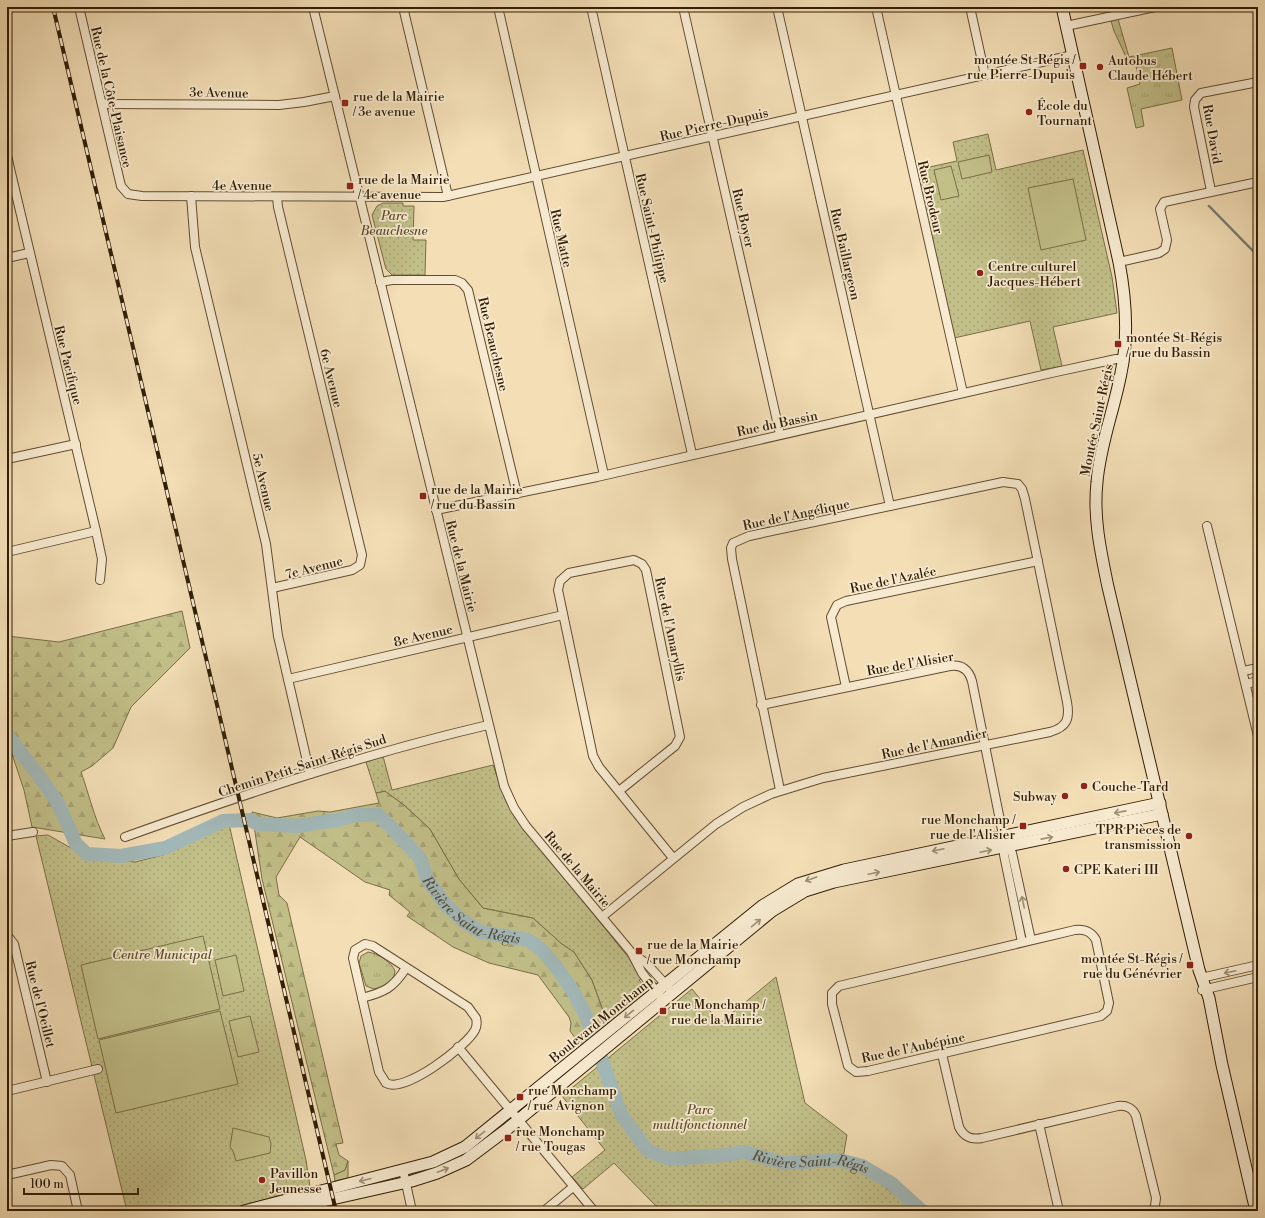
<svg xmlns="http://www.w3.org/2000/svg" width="1265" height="1218" font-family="'Libre Bodoni',serif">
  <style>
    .grass { fill: url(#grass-tufts); stroke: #7a6e46 }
    .forest { fill: url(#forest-firs); stroke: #7a6e46 }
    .park { fill: url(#park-dots); stroke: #7a6e46 }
    .pitch { fill: #c2bf89; stroke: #7a6e46 }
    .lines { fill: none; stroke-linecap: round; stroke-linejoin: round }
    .stream { stroke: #757b71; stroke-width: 2.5 }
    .river { stroke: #a2b9ba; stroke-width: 14 }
    .street-casing { stroke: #624d30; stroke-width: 10 }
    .secondary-casing { stroke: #321d03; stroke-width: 13 }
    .street { stroke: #f7ead0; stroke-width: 8 }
    .secondary { stroke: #f7ead0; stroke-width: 11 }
    .rail-casing { stroke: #321d03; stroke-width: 4 }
    .rail { stroke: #f7ead0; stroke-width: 2.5; stroke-dasharray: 8; stroke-linecap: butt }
    .oneway { stroke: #9e8e74 }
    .poi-dot { fill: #8f2418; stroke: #f7ead0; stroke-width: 1.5 }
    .labels { text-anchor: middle; stroke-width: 3.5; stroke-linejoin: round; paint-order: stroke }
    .poi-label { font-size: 13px; fill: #321d03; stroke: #f7ead0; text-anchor: start }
    .street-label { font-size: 13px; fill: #321d03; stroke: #f7ead0 }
    .park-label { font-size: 13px; font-style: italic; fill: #5d4e2b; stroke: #f7ead0 }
    .water-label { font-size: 14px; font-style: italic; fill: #544c3a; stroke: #f7ead0 }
  </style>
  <defs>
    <pattern id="grass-tufts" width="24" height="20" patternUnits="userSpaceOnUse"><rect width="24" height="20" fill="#c2bf89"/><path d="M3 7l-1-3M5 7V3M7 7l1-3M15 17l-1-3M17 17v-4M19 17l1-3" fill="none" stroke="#a7a475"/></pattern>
    <pattern id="forest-firs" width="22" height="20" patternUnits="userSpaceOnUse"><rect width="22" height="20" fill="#c2bf89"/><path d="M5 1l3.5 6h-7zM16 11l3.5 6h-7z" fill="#a7a475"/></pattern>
    <pattern id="park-dots" width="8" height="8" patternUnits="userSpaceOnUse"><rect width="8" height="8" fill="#c2bf89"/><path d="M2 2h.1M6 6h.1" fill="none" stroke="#a7a475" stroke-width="1.8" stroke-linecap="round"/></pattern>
  </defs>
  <rect width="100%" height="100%" fill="#f3deb6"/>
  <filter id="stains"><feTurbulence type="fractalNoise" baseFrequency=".005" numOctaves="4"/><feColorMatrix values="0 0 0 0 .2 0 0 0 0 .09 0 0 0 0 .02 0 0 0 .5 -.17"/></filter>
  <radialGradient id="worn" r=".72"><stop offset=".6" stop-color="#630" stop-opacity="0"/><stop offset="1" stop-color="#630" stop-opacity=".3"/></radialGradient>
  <g class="grass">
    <polygon points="1118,19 1129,57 1172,48 1182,100 1141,109 1144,126 1136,128 1127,88 1140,84 1134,57 1127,59 1114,31 1111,21"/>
    <path d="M 368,952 C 377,953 392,962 395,971 C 394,982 384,987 374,989 L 366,986 L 359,963 L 361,956 Z"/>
    <polygon points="348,1161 348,1178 335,1181 334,1175 345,1170"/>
  </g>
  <g class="forest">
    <path d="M 182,611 L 190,648 L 131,707 L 113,748 L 92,766 L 81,772 C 89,794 94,818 105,839 L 32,827 L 24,790 L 7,739 L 7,636 L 59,642 Z"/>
    <polygon points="385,791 404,805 430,829 459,879 483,908 533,918 562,944 574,952 592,980 608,1024 581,1046 570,1031 571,1023 569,1017 538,975 489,963 453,947 407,916 410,912 389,895 390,890 365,882 300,837 276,877 279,895 287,903 343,1143 336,1144 339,1155 348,1161 345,1170 334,1175 262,879 252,812 277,818 318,811 330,812 379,803 376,793"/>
  </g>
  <g class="park">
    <polygon points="988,134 996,170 1083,150 1112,277 1117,313 1053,327 1062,366 1041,370 1030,321 954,338 916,170 957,161 953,142"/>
    <polygon points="383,203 403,203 403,206 414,206 413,240 426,240 425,275 392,275 386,269 372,215 377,206"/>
    <polygon points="383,756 392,790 493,765 505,799 516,819 629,958 641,979 639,980 644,986 643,995 608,1024 592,980 574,952 562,944 533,918 483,908 459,879 430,829 404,805 385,791 376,793 366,762"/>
    <polygon points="229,824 306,1160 310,1187 223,1211 127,1211 36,836 48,835 87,857 135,862 163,855 199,836"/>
    <polygon points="776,977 805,1103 847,1135 842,1164 868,1173 914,1211 664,1211 654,1204 614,1163 583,1189 572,1177 605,1150 562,1096 692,989 720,1023"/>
  </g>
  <g class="pitch">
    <polygon points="989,155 992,172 962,179 958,162"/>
    <polygon points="951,166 959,196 941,200 934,170"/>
    <polygon points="1073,179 1086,240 1041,250 1028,188"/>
    <polygon points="203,936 220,1009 98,1039 81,965"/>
    <polygon points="236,955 244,991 223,996 215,960"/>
    <polygon points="220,1011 238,1084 116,1113 99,1040"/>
    <polygon points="250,1016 259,1052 238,1057 229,1021"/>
    <polygon points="233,1128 269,1137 271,1144 270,1153 236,1161 233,1151 230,1147"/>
  </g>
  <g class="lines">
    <polyline class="stream" points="1209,206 1258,256"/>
    <path class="river" id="s1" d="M 7,735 L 39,776 L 58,803 L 76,844 L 87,854 L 121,856 L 165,848 L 223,821 L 250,820 L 258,824 L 297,826 L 337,820 L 356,815 L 378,815 L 390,826 L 420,858 L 427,879 L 445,904 L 463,921 L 481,932 L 528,940 L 541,949 L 557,968 L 573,991 L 586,1016 L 621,1114 L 647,1150 L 669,1159 L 726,1155 L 744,1152 L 784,1163 L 839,1160 L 862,1166 L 891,1183 L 922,1211"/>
    <defs>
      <g id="street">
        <polyline points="79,7 121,186 128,194 142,196 443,197 1073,55"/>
        <polyline points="244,7 259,7"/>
        <polyline points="313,7 504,786 514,808 526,826 631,952 642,973 659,995"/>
        <polyline points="403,7 448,196"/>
        <polyline points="498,7 604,475"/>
        <polyline points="591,7 692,454"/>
        <polyline points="683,7 780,434"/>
        <polyline points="777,7 890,506"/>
        <polyline points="876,7 963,393"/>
        <polyline points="970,7 985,75"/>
        <polyline points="1066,26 1155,7"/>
        <polyline points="102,104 279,105 304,102 335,96"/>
        <polyline points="7,156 96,531 102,559 100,580"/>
        <polyline points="1211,191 1194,107 1195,100 1201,93 1258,82"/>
        <polyline points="191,196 195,247 266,544 278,636 310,774"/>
        <polyline points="7,258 29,253"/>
        <polyline points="1119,262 1159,253 1165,249 1167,240 1160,209 1164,202 1258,182"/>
        <polyline points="380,282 392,280 455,280 462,283 468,290 517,494"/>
        <polyline points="7,459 76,444"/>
        <polyline points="436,510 597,477 1056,372 1116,359 1124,359"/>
        <polyline points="1207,526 1258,736"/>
        <polyline points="7,552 96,531"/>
        <polyline points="272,588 352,570 360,565 362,555 278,207 277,197"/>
        <polyline points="1243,671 1258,668"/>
        <polyline points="288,679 563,615"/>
        <polyline points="1246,684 1258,681"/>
        <polyline points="846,687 831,617 837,605 846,601 1038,561"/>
        <path d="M 761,705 L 950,666 C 962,664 969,670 972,681 L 1003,835 L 1004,855 L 1022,942"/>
        <polyline points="619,791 675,746 680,737 646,570 642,564 634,560 569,573 560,581 558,590 593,756 599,767 673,858"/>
        <polyline points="7,836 33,832"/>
        <path d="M 125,837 C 245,794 364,754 488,725"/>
        <polyline points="1006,841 1012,853 1031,940"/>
        <path d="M 602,917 L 716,824 L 743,807 L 771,794 L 823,778 L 1050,732 C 1067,727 1070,719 1067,702 L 1025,499 L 1022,489 L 1018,484 L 1003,482 L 749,536 L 733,543 L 731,548 L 732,559 L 780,790"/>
        <path d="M 1075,930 C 1084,929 1091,931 1096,940 L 1109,1003 L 1107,1011 L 1101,1016 L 868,1071 L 856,1072 L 848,1066 L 832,1004 L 832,993 L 839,986 Z"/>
        <polyline points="7,935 14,944 47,1082"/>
        <path d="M 365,944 L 373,946 L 468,1007 L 476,1018 C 477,1022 477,1026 475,1030 C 467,1046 404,1094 386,1083 L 379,1072 L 353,958 L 355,950 Z"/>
        <polyline points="632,953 647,964 668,987"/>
        <polyline points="1201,978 1258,965"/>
        <polyline points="1202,990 1258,977"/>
        <path d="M 362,998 C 385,992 393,988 406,968"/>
        <polyline points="458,1047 594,1211"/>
        <path d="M 942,1054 L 959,1127 C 964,1137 971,1140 982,1138 L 1118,1106 C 1126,1105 1133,1108 1136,1116 L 1156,1198 L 1155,1206 L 1152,1211"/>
        <polyline points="7,1091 98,1069"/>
        <polyline points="1039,1124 1059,1211"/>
        <polyline points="403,1170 412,1211"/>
        <polyline points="7,1175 51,1165 62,1166 70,1175 78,1211"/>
        <polyline points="544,1211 573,1187"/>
      </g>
      <g id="secondary">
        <path d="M 1062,7 L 1119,262 C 1126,299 1129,336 1121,373 C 1114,410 1100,445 1097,482 C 1093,518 1101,553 1108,587 L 1199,970 L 1209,998 L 1222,1065 L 1256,1211"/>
        <polyline points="244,1211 433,1162 465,1147 762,906 798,884 844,870 1160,803"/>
        <polyline points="279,1211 412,1181 437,1173 466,1160 506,1130 772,911 805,891 834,882 1162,814"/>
      </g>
    </defs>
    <use href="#street" class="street-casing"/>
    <use href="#secondary" class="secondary-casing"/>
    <use href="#street" class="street"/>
    <use href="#secondary" class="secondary"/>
    <defs>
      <polyline id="rail" points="53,7 336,1211"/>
    </defs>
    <use href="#rail" class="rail-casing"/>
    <use href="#rail" class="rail"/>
  </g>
  <defs><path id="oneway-shaft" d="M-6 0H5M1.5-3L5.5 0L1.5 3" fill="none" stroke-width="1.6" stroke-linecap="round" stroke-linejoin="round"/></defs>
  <g class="oneway">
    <use href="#oneway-shaft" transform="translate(1120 812) rotate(169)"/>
    <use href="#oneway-shaft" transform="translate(1047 838) rotate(-11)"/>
    <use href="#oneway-shaft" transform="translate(938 850) rotate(168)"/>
    <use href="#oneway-shaft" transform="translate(986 851) rotate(-12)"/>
    <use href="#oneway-shaft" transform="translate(874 873) rotate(-12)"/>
    <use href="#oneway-shaft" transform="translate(811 879) rotate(160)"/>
    <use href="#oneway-shaft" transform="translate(1023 902) rotate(-102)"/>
    <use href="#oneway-shaft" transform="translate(756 923) rotate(-39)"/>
    <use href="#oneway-shaft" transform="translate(1230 972) rotate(168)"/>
    <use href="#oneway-shaft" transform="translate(629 1014) rotate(141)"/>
    <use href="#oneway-shaft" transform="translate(480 1135) rotate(142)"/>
    <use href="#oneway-shaft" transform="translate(443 1170) rotate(-21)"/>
    <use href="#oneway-shaft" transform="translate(365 1180) rotate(166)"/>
  </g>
  <g class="poi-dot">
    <rect x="1079" y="62" width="8" height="8" rx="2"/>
    <circle cx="1100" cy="67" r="4"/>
    <rect x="341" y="99" width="8" height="8" rx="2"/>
    <circle cx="1029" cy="112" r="4"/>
    <rect x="346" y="182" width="8" height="8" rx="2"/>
    <circle cx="980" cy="273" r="4"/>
    <rect x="1114" y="340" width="8" height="8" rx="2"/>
    <rect x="419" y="492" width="8" height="8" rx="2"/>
    <circle cx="1084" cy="786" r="4"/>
    <circle cx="1065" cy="796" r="4"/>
    <rect x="1019" y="822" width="8" height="8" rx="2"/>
    <circle cx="1189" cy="836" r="4"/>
    <circle cx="1066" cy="869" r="4"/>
    <rect x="635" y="947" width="8" height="8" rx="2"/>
    <rect x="1186" y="961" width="8" height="8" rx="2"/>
    <rect x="659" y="1007" width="8" height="8" rx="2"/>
    <rect x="516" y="1093" width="8" height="8" rx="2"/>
    <rect x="504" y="1134" width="8" height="8" rx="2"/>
    <circle cx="262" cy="1180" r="4"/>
  </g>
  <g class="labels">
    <g class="poi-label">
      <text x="1075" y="64" text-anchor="end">montée St-Régis /<tspan x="1075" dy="15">rue Pierre-Dupuis</tspan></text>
      <text x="1108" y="65">Autobus<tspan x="1108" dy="15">Claude Hébert</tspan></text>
      <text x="353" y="101">rue de la Mairie<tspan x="353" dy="15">/ 3e avenue</tspan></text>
      <text x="1037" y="110">École du<tspan x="1037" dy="15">Tournant</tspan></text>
      <text x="358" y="184">rue de la Mairie<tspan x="358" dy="15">/ 4e avenue</tspan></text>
      <text x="988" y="271">Centre culturel<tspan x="988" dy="15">Jacques-Hébert</tspan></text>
      <text x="1126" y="342">montée St-Régis<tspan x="1126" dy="15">/ rue du Bassin</tspan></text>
      <text x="431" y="494">rue de la Mairie<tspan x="431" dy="15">/ rue du Bassin</tspan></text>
      <text x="1092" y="791">Couche-Tard</text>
      <text x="1057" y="801" text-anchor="end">Subway</text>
      <text x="1015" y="824" text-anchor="end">rue Monchamp /<tspan x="1015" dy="15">rue de l'Alisier</tspan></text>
      <text x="1181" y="834" text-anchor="end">TPR Pièces de<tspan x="1181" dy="15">transmission</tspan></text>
      <text x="1074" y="874">CPE Kateri III</text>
      <text x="647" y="949">rue de la Mairie<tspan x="647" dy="15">/ rue Monchamp</tspan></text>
      <text x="1182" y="963" text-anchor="end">montée St-Régis /<tspan x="1182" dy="15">rue du Génévrier</tspan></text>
      <text x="671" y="1009">rue Monchamp /<tspan x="671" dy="15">rue de la Mairie</tspan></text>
      <text x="528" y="1095">rue Monchamp<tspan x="528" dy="15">/ rue Avignon</tspan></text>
      <text x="516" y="1136">rue Monchamp<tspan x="516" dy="15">/ rue Tougas</tspan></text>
      <text x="270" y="1178">Pavillon<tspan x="270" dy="15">Jeunesse</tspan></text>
    </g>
    <g class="street-label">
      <text transform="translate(219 92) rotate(1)" y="5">3e Avenue</text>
      <text transform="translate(112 97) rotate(77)" y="5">Rue de la Côte-Plaisance</text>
      <text transform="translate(714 124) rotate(-13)" y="5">Rue Pierre-Dupuis</text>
      <text transform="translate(1213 134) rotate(80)" y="5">Rue David</text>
      <text x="242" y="190">4e Avenue</text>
      <text transform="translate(931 197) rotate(77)" y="5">Rue Brodeur</text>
      <text transform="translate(744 218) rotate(77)" y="5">Rue Boyer</text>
      <text transform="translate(653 228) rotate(77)" y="5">Rue Saint-Philippe</text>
      <text transform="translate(562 238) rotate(77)" y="5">Rue Matte</text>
      <text transform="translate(846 254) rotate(77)" y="5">Rue Baillargeon</text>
      <text transform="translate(494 344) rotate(77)" y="5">Rue Beauchesne</text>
      <text transform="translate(69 365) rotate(76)" y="5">Rue Pacifique</text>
      <text transform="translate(332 378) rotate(76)" y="5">6e Avenue</text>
      <text transform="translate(1096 420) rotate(-78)" y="5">Montée Saint-Régis</text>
      <text transform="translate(777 423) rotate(-12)" y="5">Rue du Bassin</text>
      <text transform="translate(264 482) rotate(77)" y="5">5e Avenue</text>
      <text transform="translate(796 514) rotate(-12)" y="5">Rue de l'Angélique</text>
      <text transform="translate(462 566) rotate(76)" y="5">Rue de la Mairie</text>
      <text transform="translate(314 567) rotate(-14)" y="5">7e Avenue</text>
      <text transform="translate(893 579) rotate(-12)" y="5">Rue de l'Azalée</text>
      <text transform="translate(671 629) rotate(78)" y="5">Rue de l'Amaryllis</text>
      <text transform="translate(423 635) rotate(-13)" y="5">8e Avenue</text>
      <text transform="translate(910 663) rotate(-10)" y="5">Rue de l'Alisier</text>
      <text transform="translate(934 743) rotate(-12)" y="5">Rue de l'Amandier</text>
      <text transform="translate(302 765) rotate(-18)" y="5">Chemin Petit-Saint-Régis Sud</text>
      <text transform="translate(578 869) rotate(50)" y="5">Rue de la Mairie</text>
      <text transform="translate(41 1004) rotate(76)" y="5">Rue de l'Oeillet</text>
      <text transform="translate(601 1019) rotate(-39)" y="5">Boulevard Monchamp</text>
      <text transform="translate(913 1047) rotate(-12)" y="5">Rue de l'Aubépine</text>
    </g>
    <g class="park-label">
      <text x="394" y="220">Parc<tspan x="394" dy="15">Beauchesne</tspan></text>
      <text x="162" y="959">Centre Municipal</text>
      <text x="700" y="1114">Parc<tspan x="700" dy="15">multifonctionnel</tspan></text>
    </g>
    <g class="water-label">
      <text dy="5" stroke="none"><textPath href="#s1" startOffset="584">Rivière Saint-Régis</textPath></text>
      <text dy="5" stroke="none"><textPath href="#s1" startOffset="1064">Rivière Saint-Régis</textPath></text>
    </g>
  </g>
  <rect width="1265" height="1218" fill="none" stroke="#f3deb6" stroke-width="24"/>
  <rect x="8" y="8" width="1249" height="1202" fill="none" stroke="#321d03" stroke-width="2"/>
  <rect x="12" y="12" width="1241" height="1194" fill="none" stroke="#321d03"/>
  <path d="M24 1188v6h114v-6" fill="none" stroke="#321d03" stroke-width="2"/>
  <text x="30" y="1188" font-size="12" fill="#321d03" stroke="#f7ead0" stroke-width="3" paint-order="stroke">100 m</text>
  <rect width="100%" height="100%" filter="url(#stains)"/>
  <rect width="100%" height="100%" fill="url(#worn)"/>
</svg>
